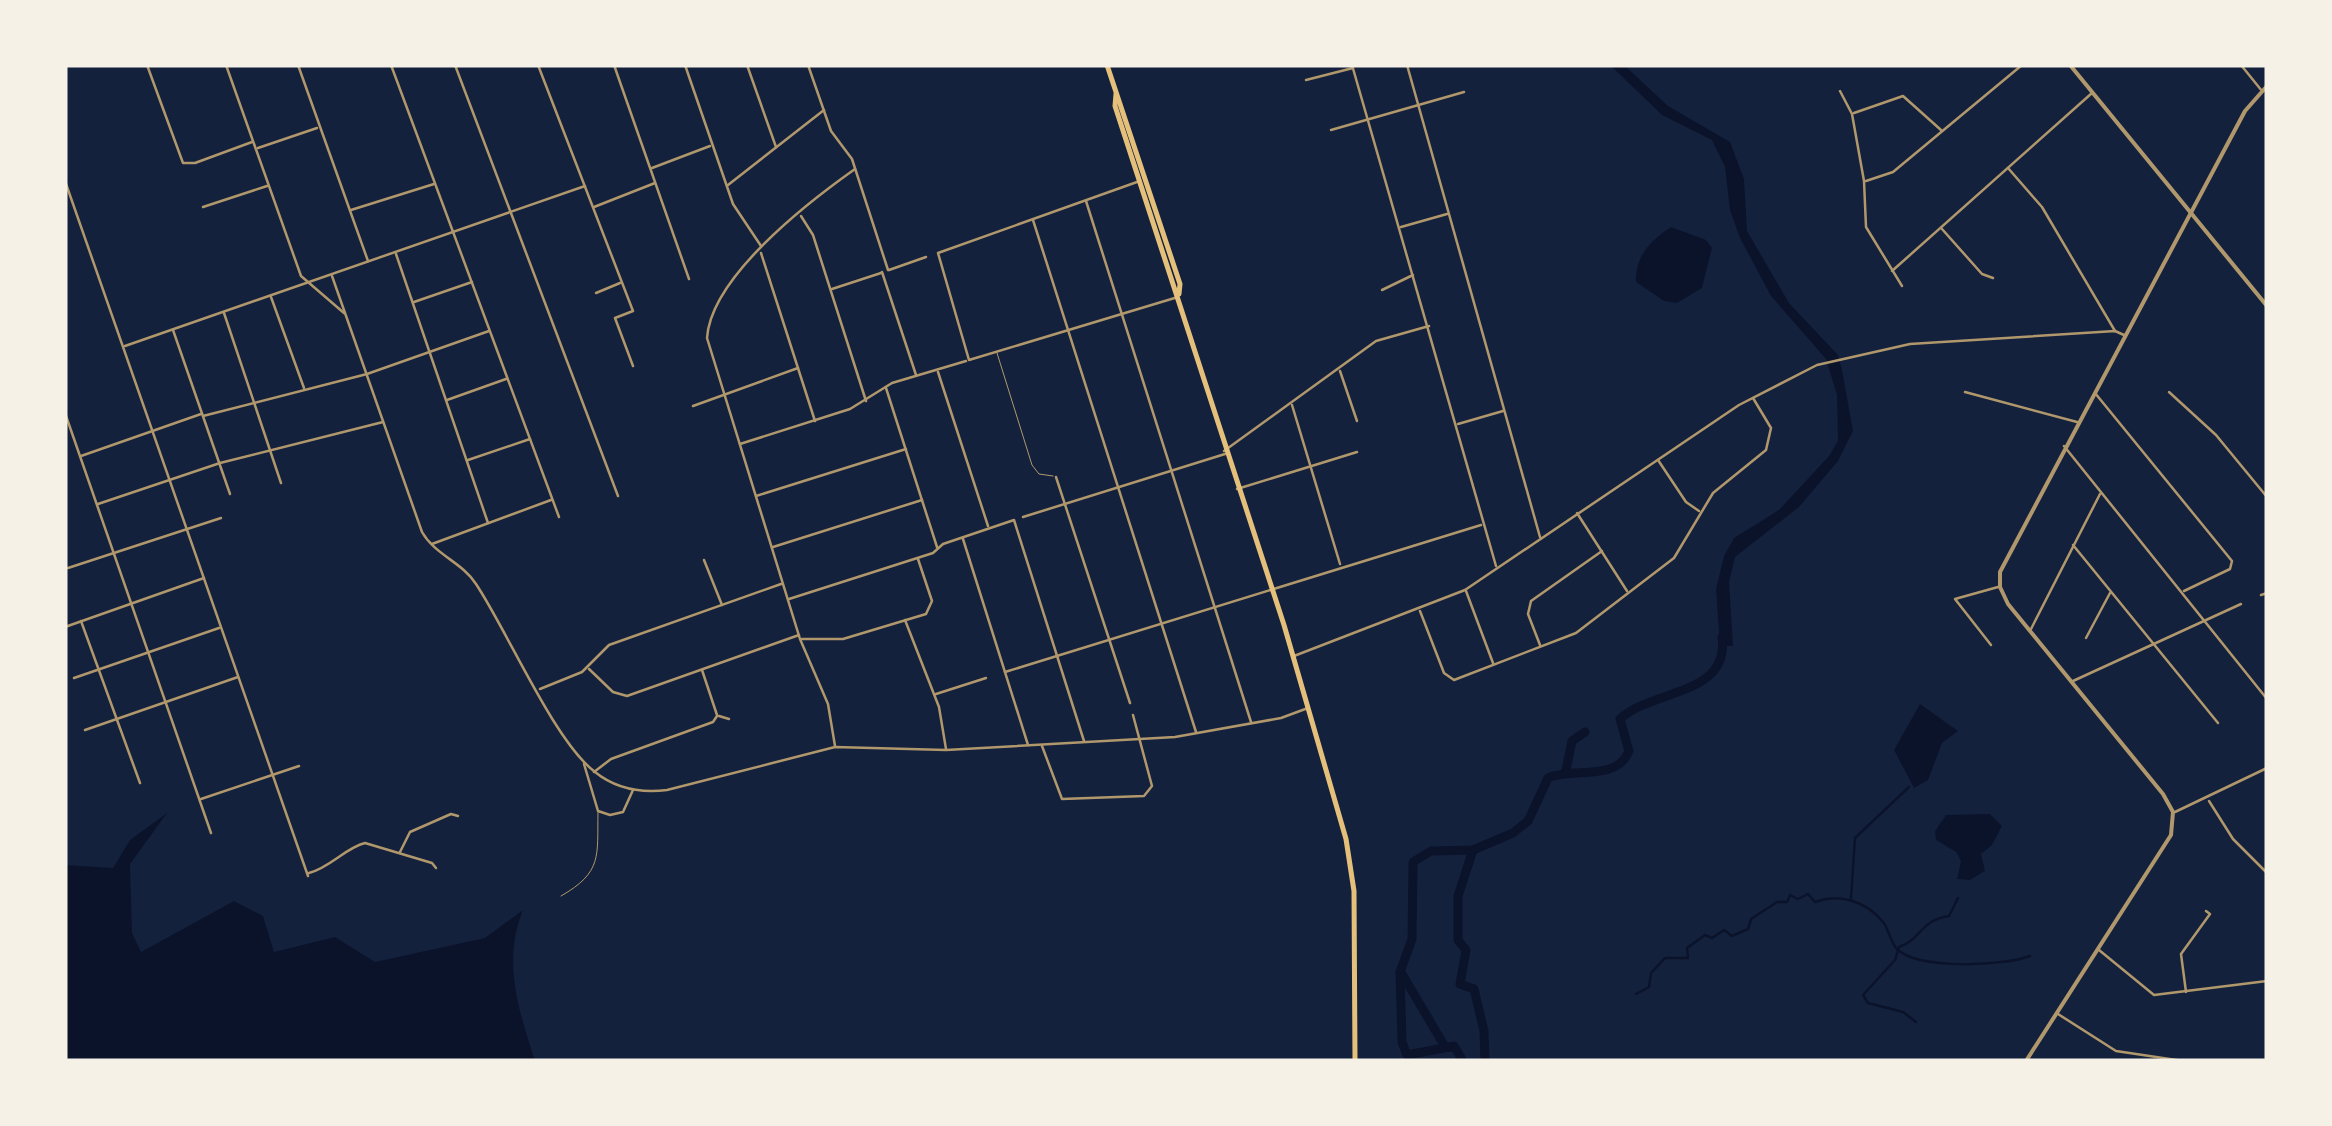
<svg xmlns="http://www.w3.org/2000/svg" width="2332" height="1126" font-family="'IBM Plex Serif',serif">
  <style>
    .water { fill: #0b132b }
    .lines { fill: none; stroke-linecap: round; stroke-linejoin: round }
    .stream { stroke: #0b132b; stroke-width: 2.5 }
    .river { stroke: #0b132b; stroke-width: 9 }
    .service { stroke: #b1986c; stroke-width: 1 }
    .minor { stroke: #b1986c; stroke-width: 2.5 }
    .tertiary { stroke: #b1986c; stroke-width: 4 }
    .primary { stroke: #e5c07b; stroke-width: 5 }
  </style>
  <rect width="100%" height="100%" fill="#14213d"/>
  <g class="water">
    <polygon points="1610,65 1624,65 1668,106 1730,142 1744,179 1747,231 1789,303 1838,355 1842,370 1853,431 1838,461 1799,507 1735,557 1729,582 1733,646 1720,646 1716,589 1724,556 1734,538 1779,510 1829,456 1838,441 1837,395 1826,359 1771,296 1740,238 1730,210 1725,167 1712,140 1662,115"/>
    <path d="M 1671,227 L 1706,240 L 1712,248 L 1702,288 L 1677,303 L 1664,301 L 1636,282 C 1635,256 1650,241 1671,227 Z"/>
    <polygon points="1920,704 1958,731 1942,743 1928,780 1914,788 1894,750"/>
    <path d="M 167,813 L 130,864 L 132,933 L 141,952 L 234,901 L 263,916 L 274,952 L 335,937 L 375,962 L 485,938 L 523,910 C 502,962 519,1011 535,1061 L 65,1061 L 65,865 L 113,868 L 130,840 Z"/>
    <polygon points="1990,814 2002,826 1992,845 1981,854 1985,871 1970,880 1957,879 1961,861 1956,852 1936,840 1935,831 1946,815"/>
  </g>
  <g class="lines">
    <g class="stream">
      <polyline points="1851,899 1855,838 1909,787"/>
      <path d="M 1636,994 L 1649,987 L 1651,973 L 1665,958 L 1688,958 L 1687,948 L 1705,935 L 1712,938 L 1724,930 L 1732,936 L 1748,929 L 1751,919 L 1777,902 L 1787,902 L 1790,895 L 1798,899 L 1808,894 L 1815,902 C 1839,893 1866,901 1883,922 C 1889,929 1890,942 1897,949 C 1918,970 2004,966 2030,956"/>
      <path d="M 1916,1022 L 1903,1012 L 1868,1003 L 1863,995 L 1895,960 L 1899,947 C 1921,940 1920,920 1949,916 L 1958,898"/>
    </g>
    <g class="river">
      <polyline points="1566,770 1572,741 1585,732"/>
      <polyline points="1473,850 1458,896 1458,940 1466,950 1460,984 1474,989 1484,1031 1485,1061"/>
      <polyline points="1402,974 1444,1045"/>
      <path d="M 1463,1061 L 1454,1046 L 1407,1055 L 1402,1042 L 1400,972 L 1412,939 L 1413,862 L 1431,851 L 1473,850 L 1513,833 L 1528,821 L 1548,778 C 1572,767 1617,782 1629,751 L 1620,719 C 1652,689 1730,696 1722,637"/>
    </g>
    <g class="service">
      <polyline points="997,353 1032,465 1039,474 1053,476"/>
      <path d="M 561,896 C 603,872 597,856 598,812"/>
    </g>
    <g class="minor">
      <polyline points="147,65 183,163 195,163 252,142"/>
      <polyline points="226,65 301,276 344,313"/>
      <polyline points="298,65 368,261"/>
      <polyline points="391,65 559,517"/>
      <polyline points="455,65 618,496"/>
      <polyline points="538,65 633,311 615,318 633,366"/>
      <polyline points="614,65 689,279"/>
      <polyline points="685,65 733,204 761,246"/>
      <polyline points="747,65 776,147"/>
      <polyline points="808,65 831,131 852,159 888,270"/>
      <polyline points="1352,65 1496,566"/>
      <polyline points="1407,65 1540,537"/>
      <polyline points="2241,65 2262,91"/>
      <polyline points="1306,80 1353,68"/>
      <polyline points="1840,91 1852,114 1864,181 1866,227 1902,286"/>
      <polyline points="1854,113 1903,96 1941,130"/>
      <polyline points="1331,130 1464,92"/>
      <polyline points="258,148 317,128"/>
      <polyline points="652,168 710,146"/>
      <polyline points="2008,168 2042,207 2115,331"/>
      <polyline points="65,181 308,876"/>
      <polyline points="1866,181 1893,172 2022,65"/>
      <polyline points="1137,182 938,253 969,360 1178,297"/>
      <polyline points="728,185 824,110"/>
      <polyline points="1086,201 1251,722"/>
      <polyline points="203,207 267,186"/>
      <polyline points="594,207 655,183"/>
      <polyline points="351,210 434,184"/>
      <polyline points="801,216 813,235 866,401"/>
      <polyline points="1033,220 1196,732"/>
      <polyline points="1401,227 1447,214"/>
      <polyline points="1942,229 1982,274 1993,278"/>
      <polyline points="761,253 815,421"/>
      <polyline points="396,254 488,523"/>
      <polyline points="889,270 926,257"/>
      <polyline points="1892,271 2092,93"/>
      <polyline points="882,272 916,375"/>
      <path d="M 332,276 L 422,532 C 435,555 462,562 476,584 C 508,632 554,741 595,772 C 616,789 642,793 667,790 L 835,747 L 946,750 L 1175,737 L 1281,718 L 1308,708"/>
      <polyline points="832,289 881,273"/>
      <polyline points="1382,290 1413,275"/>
      <polyline points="596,293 620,283"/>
      <polyline points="271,297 304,388"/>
      <polyline points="414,302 472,282"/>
      <polyline points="224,313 281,483"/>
      <polyline points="173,330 230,494"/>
      <polyline points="125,346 585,186"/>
      <polyline points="1340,371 1357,421"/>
      <polyline points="938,372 988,526"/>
      <polyline points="886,388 937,547"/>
      <polyline points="1965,392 2077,422"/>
      <polyline points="2169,392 2216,435 2267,497"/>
      <polyline points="2095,393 2232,561 2230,569 2184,591"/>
      <polyline points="447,400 506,379"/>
      <polyline points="1292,405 1340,564"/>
      <polyline points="693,406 798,368"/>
      <polyline points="65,413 211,833"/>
      <polyline points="203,416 367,374 489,331"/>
      <polyline points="1458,424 1503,411"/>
      <polyline points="740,444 850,409 892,383 966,361"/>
      <polyline points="2064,446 2267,699"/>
      <polyline points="1224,451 1376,341 1429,326"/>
      <polyline points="81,456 201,414"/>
      <polyline points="468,460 530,439"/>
      <polyline points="1658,460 1686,502 1699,511"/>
      <polyline points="1056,477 1130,703"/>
      <polyline points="1237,489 1357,452"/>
      <polyline points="756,496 906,449"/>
      <polyline points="98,504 220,463 383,422"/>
      <polyline points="1577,513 1627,591"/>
      <polyline points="1023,517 1225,454"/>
      <polyline points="963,539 1028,745"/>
      <polyline points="432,544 551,500"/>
      <polyline points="2073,545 2218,723"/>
      <polyline points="773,547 922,500"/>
      <polyline points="704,560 722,605"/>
      <polyline points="68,568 221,518"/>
      <polyline points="1466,591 1493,663"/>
      <polyline points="2261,595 2267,593"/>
      <polyline points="789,599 933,553 943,544 1014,520 1084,741"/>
      <polyline points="1420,611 1444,673 1454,680 1576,633 1674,558 1713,493 1766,450 1771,428 1753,398"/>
      <polyline points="905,620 939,707 946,749"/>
      <polyline points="81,621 140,783"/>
      <polyline points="65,627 204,578"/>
      <polyline points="2031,629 2100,494"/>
      <polyline points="2086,638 2110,593"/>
      <polyline points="802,639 843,639 926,614 932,601 918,559"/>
      <polyline points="1540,645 1528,614 1531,601 1602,551"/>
      <polyline points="1991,645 1955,599 1998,587"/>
      <polyline points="1294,656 1465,590 1739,405 1817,365 1910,344 2115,331 2124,335"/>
      <polyline points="589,669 613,692 627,696 799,635"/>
      <polyline points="702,670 717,715"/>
      <polyline points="1005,672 1481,525"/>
      <polyline points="74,678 219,628"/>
      <polyline points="2073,681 2241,604"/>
      <polyline points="540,689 582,672 609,645 781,584"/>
      <polyline points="936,694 986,678"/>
      <polyline points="719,716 729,719"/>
      <polyline points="85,730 238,677"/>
      <path d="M 835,746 L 828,704 L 800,639 L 707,338 C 711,277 807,203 855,169"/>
      <polyline points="1042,746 1062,799 1144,796 1152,786 1133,715"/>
      <polyline points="584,764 598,811 610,815 623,812 633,790"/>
      <polyline points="594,772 611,759 713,722 717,716"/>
      <polyline points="201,799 299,766"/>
      <polyline points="2209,801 2233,839 2267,873"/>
      <polyline points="2175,812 2267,768"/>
      <polyline points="400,852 410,832 451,814 458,816"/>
      <path d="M 309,873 C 331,867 345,848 365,843 L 432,863 L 436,868"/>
      <polyline points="2099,950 2154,995 2267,981"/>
      <polyline points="2186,992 2181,954 2210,914 2206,911"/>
      <polyline points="2058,1014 2116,1051 2183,1061"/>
    </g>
    <g class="tertiary">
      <polyline points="2070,65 2267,306"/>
      <polyline points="2026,1061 2171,835 2173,812 2163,794 2008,604 2000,587 2000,572 2245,111 2267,86"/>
    </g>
    <g class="primary">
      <polyline points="1107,65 1180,284 1179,294"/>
      <polyline points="1116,94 1115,106 1284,625 1346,839 1354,891 1355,1061"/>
    </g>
  </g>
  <rect width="2332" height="1126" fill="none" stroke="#f6f1e7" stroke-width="135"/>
</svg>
